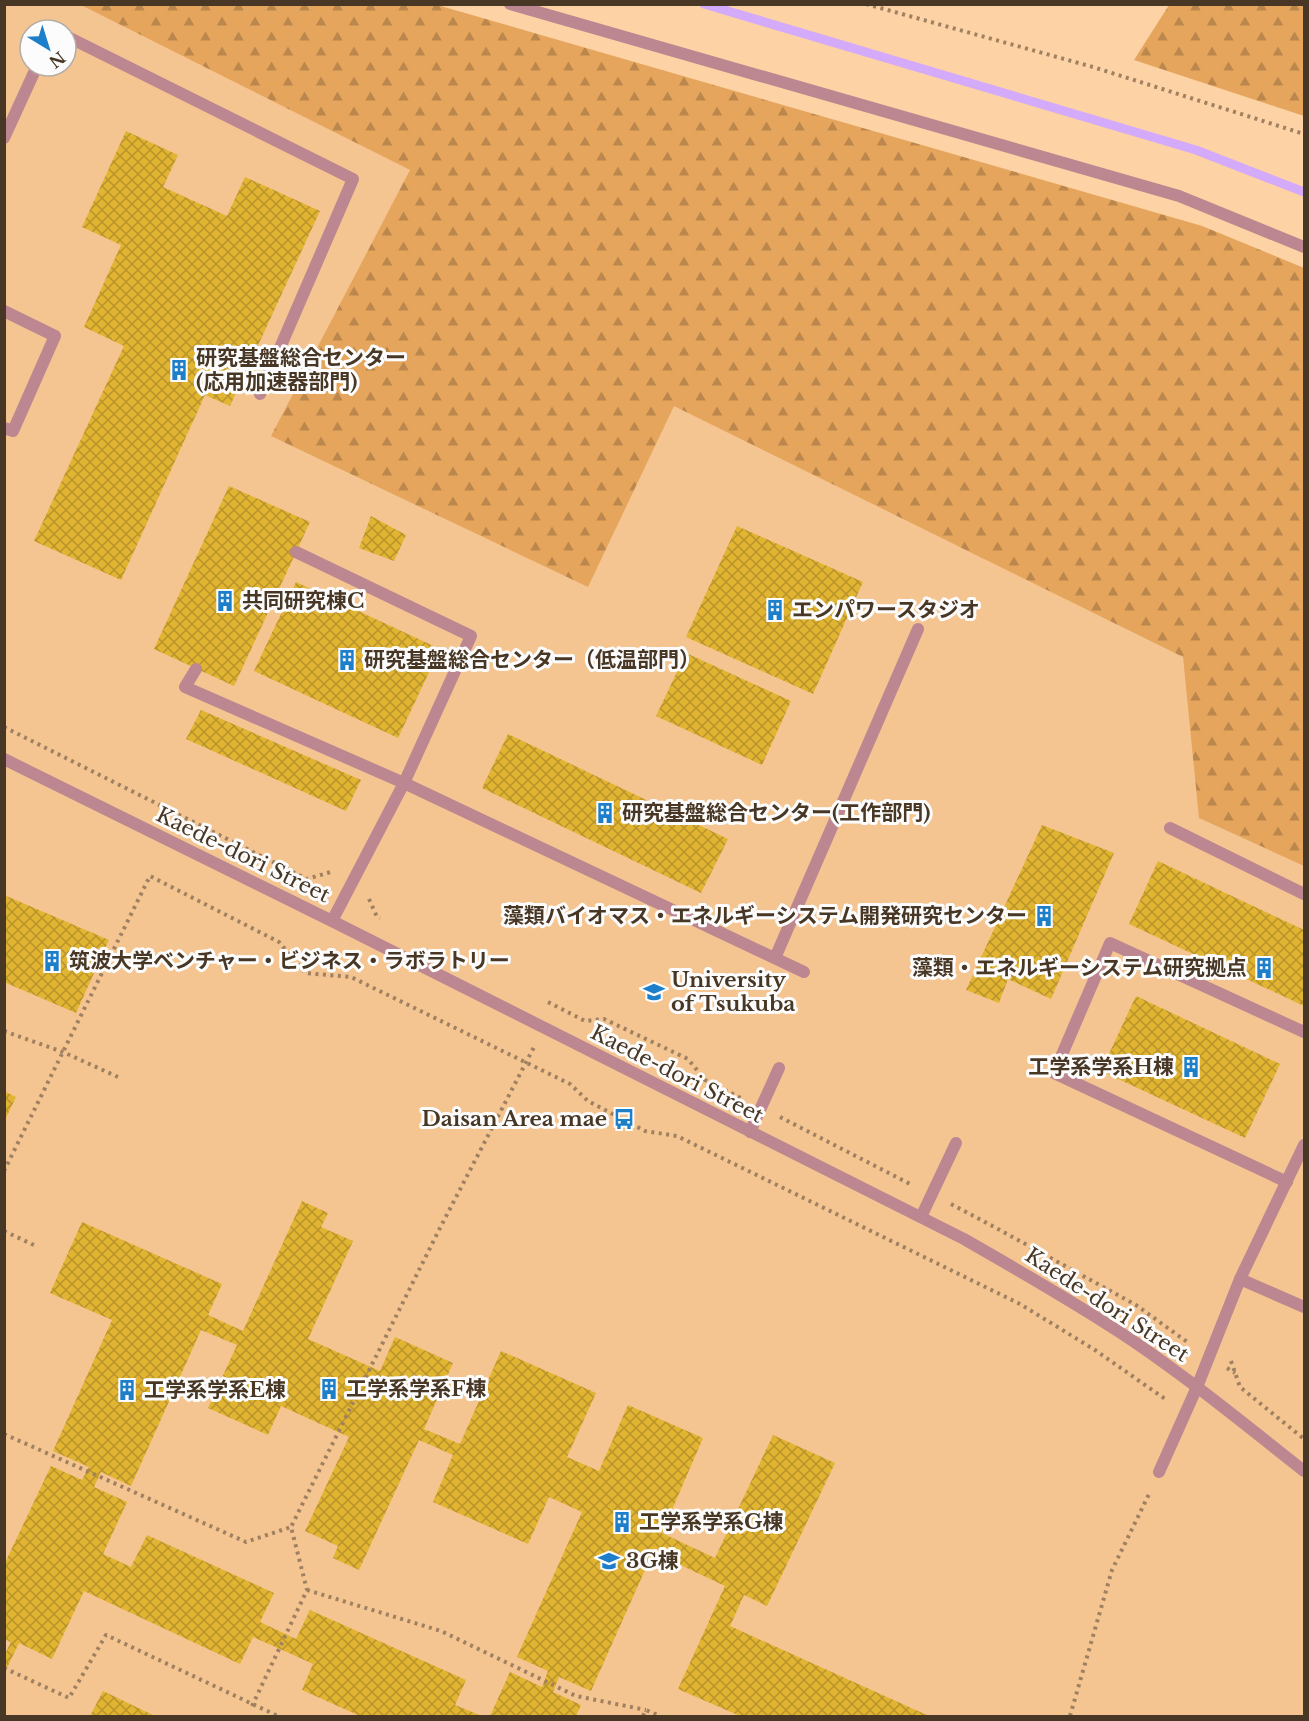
<svg xmlns="http://www.w3.org/2000/svg" width="1309" height="1721" font-family="'Libre Baskerville','Noto Sans JP',serif">
  <style>
    .built { fill: #f5c591; fill-rule: evenodd }
    .forest { fill: url(#forest-firs) }
    .lines { fill: none; stroke-linecap: round; stroke-linejoin: round }
    .stream { stroke: #d4aafa; stroke-width: 9 }
    .building { fill: url(#building-cross-hatch) }
    .path { stroke: #9f8162; stroke-width: 4; stroke-dasharray: 3 4.5; stroke-linecap: butt }
    .service { stroke: #bc8790; stroke-width: 12 }
    .minor { stroke: #bc8790; stroke-width: 12 }
    .tertiary { stroke: #bc8790; stroke-width: 12 }
    .labels { text-anchor: middle; stroke-width: 6; stroke-linejoin: round; paint-order: stroke }
    .poi-label { font-size: 21px; font-weight: bold; fill: #483725; stroke: #fcfcfc; text-anchor: start }
    .street-label { font-size: 21px; fill: #483725; stroke: #fcfcfc }
  </style>
  <defs>
    <pattern id="forest-firs" width="22" height="20" patternUnits="userSpaceOnUse" patternTransform="scale(1.5)"><rect width="22" height="20" fill="#e5a55c"/><path d="M5 1l3.5 6h-7zM16 11l3.5 6h-7z" fill="#bc874c"/></pattern>
    <pattern id="building-cross-hatch" width="8" height="8" patternUnits="userSpaceOnUse" patternTransform="scale(1.5)"><rect width="8" height="8" fill="#e1b432"/><path d="M0 0l8 8M0 8l8-8" fill="none" stroke="#b8932a"/></pattern>
  </defs>
  <rect width="100%" height="100%" fill="#fdd2a5"/>
  <path class="built" d="M 5,5 L 437,5 L 1202,226 L 1304,268 L 1304,1716 L 5,1716 ZM 30,30 L 66,30 L 66,66 L 30,66 Z"/>
  <g class="forest">
    <polygon points="81,5 437,5 1202,226 1304,268 1304,866 1199,818 1183,657 674,406 588,587 271,436 410,170"/>
    <polygon points="1169,5 1304,5 1304,116 1134,60"/>
  </g>
  <g class="lines">
    <polyline class="stream" points="704,4 1196,150 1304,192"/>
  </g>
  <g class="building">
    <polygon points="126,131 178,155 163,187 227,216 245,177 320,211 230,406 205,395 121,580 34,541 124,346 84,327 121,245 82,227"/>
    <polygon points="229,486 310,522 234,686 154,649"/>
    <polygon points="371,516 406,535 394,561 359,548"/>
    <polygon points="737,526 863,582 813,694 686,637"/>
    <polygon points="296,582 440,649 398,738 254,671"/>
    <polygon points="686,653 791,701 762,765 656,716"/>
    <polygon points="201,710 361,780 346,811 186,739"/>
    <polygon points="508,734 728,839 701,893 482,788"/>
    <polygon points="1042,825 1114,853 1051,999 1008,979 999,1003 966,990"/>
    <polygon points="1158,861 1304,930 1304,1006 1129,924"/>
    <polygon points="4,895 109,940 76,1013 4,982"/>
    <polygon points="1136,996 1280,1064 1245,1138 1101,1071"/>
    <polygon points="4,1091 16,1097 4,1122"/>
    <polygon points="302,1201 328,1213 321,1227 353,1241 308,1339 380,1371 395,1337 453,1363 424,1429 460,1444 501,1351 596,1393 567,1457 599,1471 628,1405 703,1438 662,1533 715,1558 773,1435 835,1463 767,1606 744,1595 730,1626 929,1716 740,1716 678,1689 725,1586 653,1552 591,1691 559,1677 553,1692 581,1705 576,1716 490,1716 510,1672 542,1687 548,1671 517,1657 582,1512 549,1497 528,1544 433,1502 453,1455 419,1440 359,1570 333,1558 338,1546 305,1531 349,1437 281,1406 268,1435 208,1408 237,1345 201,1330 131,1486 101,1472 94,1487 127,1502 103,1554 131,1567 147,1535 274,1593 260,1622 296,1639 310,1610 466,1680 455,1705 482,1716 360,1716 302,1690 313,1664 289,1653 253,1637 240,1664 84,1591 52,1659 19,1643 4,1674 4,1656 11,1642 4,1639 4,1565 51,1466 82,1480 89,1467 53,1451 112,1320 50,1293 82,1222 222,1284 208,1315 243,1331"/>
    <polygon points="103,1691 155,1716 90,1716"/>
  </g>
  <g class="lines">
    <g class="path">
      <polyline points="866,4 1093,67 1304,134"/>
      <polyline points="4,727 307,879 334,871"/>
      <polyline points="369,899 377,917 380,918"/>
      <polyline points="548,1002 585,1021 604,1019 688,1059 705,1080 743,1099"/>
      <polyline points="4,1031 63,1052 118,1077"/>
      <polyline points="780,1117 912,1185"/>
      <polyline points="4,1171 150,876 279,942 305,973 351,977 570,1084 588,1101 645,1131 677,1136 1020,1304 1095,1350 1168,1401"/>
      <polyline points="951,1204 998,1229 1136,1305 1190,1344"/>
      <polyline points="4,1231 38,1247"/>
      <polyline points="1231,1361 1240,1387 1304,1439"/>
      <polyline points="1227,1368 1235,1373"/>
      <polyline points="4,1434 246,1542 291,1527"/>
      <polyline points="307,1590 441,1631 576,1696 646,1710"/>
      <polyline points="4,1668 69,1698 106,1635 278,1716"/>
      <polyline points="252,1706 307,1590 291,1527 440,1228 534,1047"/>
      <polyline points="643,1716 646,1710 660,1716"/>
      <polyline points="1070,1716 1112,1570 1150,1492"/>
    </g>
    <g class="service">
      <polyline points="66,36 353,179 260,394"/>
      <polyline points="4,138 37,66"/>
      <polyline points="4,311 55,336 13,431 4,428"/>
      <polyline points="296,552 471,636 404,783 332,921"/>
      <polyline points="196,669 185,687 404,783 804,972"/>
      <polyline points="1170,828 1304,894"/>
      <polyline points="775,958 918,629"/>
      <polyline points="750,1132 779,1068"/>
      <polyline points="1287,1182 1054,1073 1110,943 1304,1032"/>
      <polyline points="921,1217 956,1143"/>
      <polyline points="1240,1279 1304,1307"/>
      <polyline points="1159,1472 1197,1387 1240,1279 1304,1145"/>
    </g>
    <polyline class="minor" points="510,4 1179,196 1304,247"/>
    <path class="tertiary" d="M 4,759 L 332,921 L 964,1239 C 1021,1272 1078,1304 1133,1341 C 1192,1381 1248,1427 1304,1471"/>
  </g>
  <defs>
    <symbol id="building-bare" viewBox="-9 -9 18 18"><path d="M-4-6H4V6H1V3H-1V6H-4ZM-2.5-4.3h1.7v1.8h-1.7ZM.8-4.3h1.7v1.8H.8ZM-2.5-1h1.7V.8h-1.7ZM.8-1h1.7V.8H.8Z" fill="#1d7ec9" stroke="#fcfcfc" stroke-width="2.5" paint-order="stroke"/></symbol>
    <symbol id="university-bare" viewBox="-9 -9 18 18"><path d="M0-5L7-2L0 1L-7-2ZM-4 1L0 2.5L4 1V4Q0 6-4 4Z" fill="#1d7ec9" stroke="#fcfcfc" stroke-width="2.5" paint-order="stroke"/></symbol>
    <symbol id="bus-bare" viewBox="-9 -9 18 18"><path d="M-5-6H5V4H4V6H2V4H-2V6H-4V4H-5ZM-3.5-4V0h7V-4ZM-3.5 1.2v1.5H-2V1.2ZM2 1.2v1.5H3.5V1.2Z" fill="#1d7ec9" stroke="#fcfcfc" stroke-width="2.5" paint-order="stroke"/></symbol>
    <symbol id="school-bare" viewBox="-9 -9 18 18"><path d="M0-5L7-2L0 1L-7-2ZM-4 1L0 2.5L4 1V4Q0 6-4 4Z" fill="#1d7ec9" stroke="#fcfcfc" stroke-width="2.5" paint-order="stroke"/></symbol>
  </defs>
  <g fill-rule="evenodd">
    <use href="#building-bare" x="164" y="355" width="30" height="30"/>
    <use href="#building-bare" x="210" y="586" width="30" height="30"/>
    <use href="#building-bare" x="760" y="595" width="30" height="30"/>
    <use href="#building-bare" x="332" y="645" width="30" height="30"/>
    <use href="#building-bare" x="590" y="798" width="30" height="30"/>
    <use href="#building-bare" x="1029" y="901" width="30" height="30"/>
    <use href="#building-bare" x="37" y="946" width="30" height="30"/>
    <use href="#building-bare" x="1249" y="953" width="30" height="30"/>
    <use href="#university-bare" x="639" y="977" width="30" height="30"/>
    <use href="#building-bare" x="1176" y="1052" width="30" height="30"/>
    <use href="#bus-bare" x="609" y="1104" width="30" height="30"/>
    <use href="#building-bare" x="314" y="1374" width="30" height="30"/>
    <use href="#building-bare" x="112" y="1375" width="30" height="30"/>
    <use href="#building-bare" x="607" y="1507" width="30" height="30"/>
    <use href="#school-bare" x="594" y="1546" width="30" height="30"/>
  </g>
  <g class="labels">
    <g class="poi-label">
      <text x="196" y="365">研究基盤総合センター<tspan x="196" dy="24">(応用加速器部門)</tspan></text>
      <text x="242" y="608">共同研究棟C</text>
      <text x="792" y="617">エンパワースタジオ</text>
      <text x="364" y="667">研究基盤総合センター（低温部門）</text>
      <text x="622" y="820">研究基盤総合センター(工作部門)</text>
      <text x="1027" y="923" text-anchor="end">藻類バイオマス・エネルギーシステム開発研究センター</text>
      <text x="69" y="968">筑波大学ベンチャー・ビジネス・ラボラトリー</text>
      <text x="1247" y="975" text-anchor="end">藻類・エネルギーシステム研究拠点</text>
      <text x="671" y="987">University<tspan x="671" dy="24">of Tsukuba</tspan></text>
      <text x="1174" y="1074" text-anchor="end">工学系学系H棟</text>
      <text x="607" y="1126" text-anchor="end">Daisan Area mae</text>
      <text x="346" y="1396">工学系学系F棟</text>
      <text x="144" y="1397">工学系学系E棟</text>
      <text x="639" y="1529">工学系学系G棟</text>
      <text x="626" y="1568">3G棟</text>
    </g>
    <g class="street-label">
      <text transform="translate(243 855) rotate(26)" y="7">Kaede-dori Street</text>
      <text transform="translate(677 1074) rotate(27)" y="7">Kaede-dori Street</text>
      <text transform="translate(1107 1305) rotate(33)" y="7">Kaede-dori Street</text>
    </g>
  </g>
  <rect width="1309" height="1721" fill="none" stroke="#483725" stroke-width="12"/>
  <g transform="translate(48 48) rotate(142)"><circle r="28" fill="#fcfcfc" stroke="#b4ada6" stroke-width="1.5"/>
  <path d="M0-4.5L10 22L0 15L-10 22Z" fill="#1d7ec9"/>
  <text y="-9" font-size="16" font-weight="bold" text-anchor="middle" fill="#483725">N</text>
  </g>
</svg>
